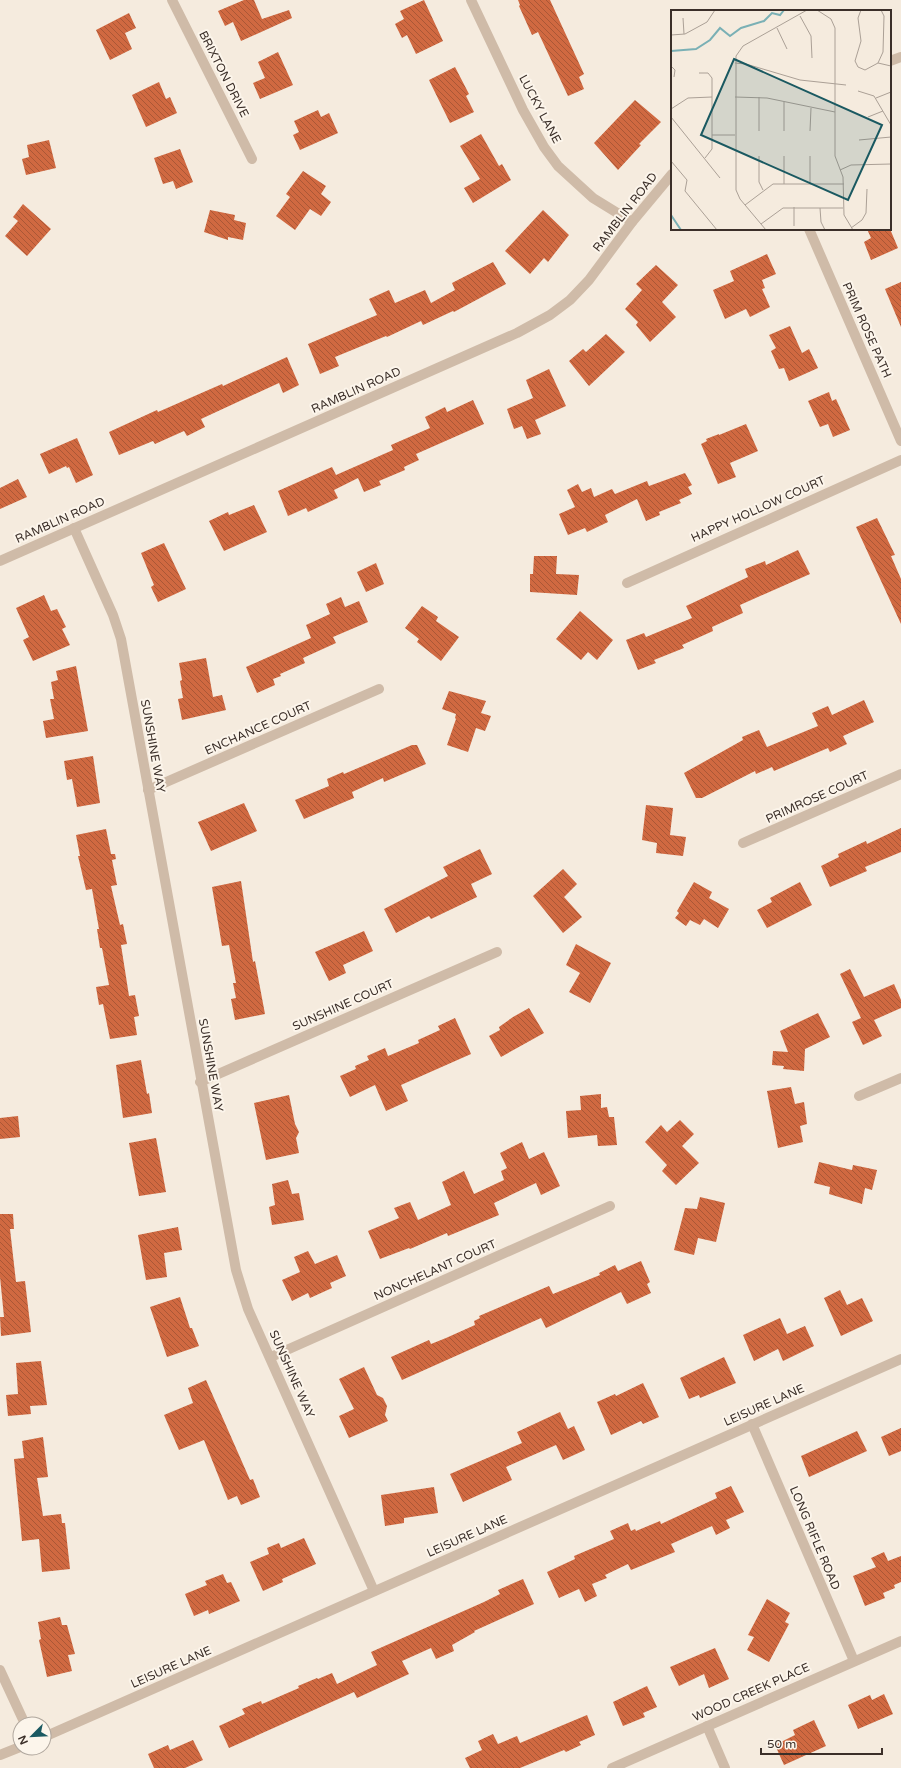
<svg xmlns="http://www.w3.org/2000/svg" width="901" height="1768" font-family="'Varela Round',sans-serif">
  <style>
    .building { fill: url(#building-back-hatch) }
    .lines { fill: none; stroke-linecap: round; stroke-linejoin: round }
    .minor { stroke: #cfbba8; stroke-width: 10 }
    .labels { text-anchor: middle; stroke-width: 4; stroke-linejoin: round; paint-order: stroke }
    .street-label { font-size: 12px; fill: #3b2f29; stroke: #fcf5eb }
    .inset-river { fill: none; stroke: #7ab0b5; stroke-width: 2 }
    .inset-road { fill: none; stroke: #aba096; stroke-width: 1 }
    .view { fill: #1a5961; fill-opacity: 0.15; stroke: #1a5961; stroke-width: 2 }
    .inset-edge { fill: none; stroke: #3b2f29; stroke-width: 2 }
  </style>
  <defs>
    <pattern id="building-back-hatch" width="6" height="6" patternUnits="userSpaceOnUse"><rect width="6" height="6" fill="#d06941"/><path d="M-1 5l2 2M0 0l6 6M5-1l2 2" fill="none" stroke="#aa5736"/></pattern>
  </defs>
  <rect width="100%" height="100%" fill="#f5ebde"/>
  <g class="building">
    <polygon points="244,0 254,0 262,19 289,10 292,18 241,41 233,22 225,26 218,11"/>
    <polygon points="424,0 443,41 416,54 407,35 402,38 395,24 404,19 400,11"/>
    <polygon points="518,0 550,0 584,74 579,77 584,89 568,96 538,32 532,35 519,6 520,5"/>
    <polygon points="129,13 136,28 125,33 132,49 110,60 96,30"/>
    <polygon points="278,52 293,85 260,99 253,83 265,78 258,62"/>
    <polygon points="455,67 469,94 466,96 474,112 450,123 429,80"/>
    <polygon points="159,82 166,99 170,97 177,113 146,127 132,95"/>
    <polygon points="635,100 661,122 639,144 641,145 618,170 594,143"/>
    <polygon points="318,110 321,117 329,113 338,133 300,150 293,135 299,132 294,121"/>
    <polygon points="481,134 499,166 502,164 511,180 473,203 464,188 480,179 460,146"/>
    <polygon points="49,140 56,168 26,175 22,159 29,157 27,145"/>
    <polygon points="180,149 193,182 176,189 173,181 163,184 154,158"/>
    <polygon points="303,171 326,186 321,194 331,202 321,216 310,209 295,230 276,216 290,197 286,194"/>
    <polygon points="23,204 51,229 27,256 5,236 18,221 13,217"/>
    <polygon points="210,210 235,215 234,220 246,223 243,240 228,237 228,240 204,232"/>
    <polygon points="543,210 569,235 548,262 544,258 530,274 505,251"/>
    <polygon points="867,229 890,229 898,248 871,260 864,242 871,238"/>
    <polygon points="767,254 776,274 762,280 765,288 762,289 770,307 750,317 746,309 725,319 713,290 734,281 730,271"/>
    <polygon points="493,262 506,284 454,312 453,311 423,325 421,321 387,337 386,336 335,357 339,366 320,374 308,344 377,315 369,299 389,290 395,303 425,290 431,303 455,290 452,283"/>
    <polygon points="656,265 678,285 662,302 676,317 650,342 636,325 638,322 625,309 642,290 636,284"/>
    <polygon points="901,282 901,327 885,289"/>
    <polygon points="790,326 802,353 809,349 818,368 789,381 784,368 779,369 771,351 776,348 769,335"/>
    <polygon points="606,334 625,352 589,386 569,361 583,349 586,352"/>
    <polygon points="287,357 299,385 283,393 279,383 201,419 205,427 187,436 184,431 155,444 153,441 119,455 109,432 157,410 158,412 222,384 223,386"/>
    <polygon points="549,369 566,406 535,420 541,434 527,439 522,426 514,429 507,409 533,398 526,380"/>
    <polygon points="829,392 832,401 836,399 850,430 833,437 828,424 820,427 808,401"/>
    <polygon points="473,400 484,424 416,454 419,460 404,467 405,470 379,481 381,485 364,492 358,478 334,490 338,498 308,512 306,508 288,516 278,491 332,467 336,475 393,450 391,445 430,428 425,417 445,407 447,412"/>
    <polygon points="746,424 758,451 730,463 736,477 718,484 701,444 707,441 706,439 719,434 719,435"/>
    <polygon points="77,438 93,475 76,483 69,467 67,468 66,466 49,474 40,454"/>
    <polygon points="685,473 692,485 688,487 692,494 679,500 681,503 659,512 660,515 646,521 637,499 605,515 608,522 587,532 585,528 568,535 559,514 575,507 567,490 578,484 582,492 591,488 594,497 612,489 615,494 647,481 649,486"/>
    <polygon points="18,479 27,497 0,509 0,488"/>
    <polygon points="254,505 267,532 224,551 209,521 228,512 229,515"/>
    <polygon points="877,518 895,555 891,556 901,579 901,624 856,527"/>
    <polygon points="164,543 186,589 158,602 151,587 154,585 141,553"/>
    <polygon points="798,550 810,574 740,605 743,613 712,627 713,631 682,645 684,648 654,660 656,663 638,670 626,640 644,633 646,637 692,618 686,606 748,577 745,569 765,561 766,565"/>
    <polygon points="534,556 557,556 556,574 579,575 577,595 530,592 530,574 533,574"/>
    <polygon points="376,563 384,584 366,592 357,572"/>
    <polygon points="44,595 51,611 57,609 66,627 62,629 70,645 33,661 23,640 29,637 16,608"/>
    <polygon points="341,597 345,607 359,601 368,622 333,637 336,643 303,658 305,663 280,674 281,676 273,679 275,685 257,693 246,667 311,638 306,625 330,614 326,604"/>
    <polygon points="422,606 438,617 436,621 459,637 441,661 417,642 419,639 405,628"/>
    <polygon points="580,611 613,640 597,660 588,652 581,660 556,639"/>
    <polygon points="206,658 213,697 222,695 226,710 182,720 178,699 183,698 180,681 182,680 179,663"/>
    <polygon points="76,666 88,731 46,738 43,721 54,719 50,699 54,699 51,682 58,680 56,671"/>
    <polygon points="449,691 486,701 481,713 491,716 485,731 476,728 468,752 447,745 456,719 455,718 456,714 442,709"/>
    <polygon points="864,700 874,722 843,736 847,744 830,752 828,748 774,771 772,767 756,774 755,771 702,798 696,798 684,773 743,740 742,737 759,730 767,747 818,726 812,713 828,706 832,715"/>
    <polygon points="412,745 417,745 426,764 384,782 383,778 352,792 354,798 304,819 295,800 329,786 327,779 343,772 344,774"/>
    <polygon points="93,756 100,803 77,807 72,779 67,780 64,761"/>
    <polygon points="244,803 257,831 211,851 198,822"/>
    <polygon points="646,805 673,808 670,835 686,837 683,856 656,853 657,843 642,840"/>
    <polygon points="901,828 901,852 865,867 867,871 830,887 821,866 839,857 838,854 866,841 867,844"/>
    <polygon points="106,829 111,854 115,854 116,859 112,860 117,885 111,886 120,925 123,924 127,944 121,945 129,996 135,995 139,1016 134,1017 137,1035 110,1039 103,1004 99,1005 96,987 109,985 102,948 100,948 97,929 99,929 92,889 86,890 78,856 80,856 76,835"/>
    <polygon points="480,849 492,874 471,884 477,897 431,919 429,916 396,933 384,909 448,876 443,867"/>
    <polygon points="563,869 577,884 564,897 582,917 563,933 533,896"/>
    <polygon points="241,881 253,962 255,961 265,1014 235,1020 231,999 236,998 233,983 236,983 229,945 222,946 212,887"/>
    <polygon points="694,882 712,892 709,898 729,909 718,928 704,919 700,925 690,920 686,926 675,918 679,913 677,911"/>
    <polygon points="800,882 812,905 767,928 757,910 772,902 770,898"/>
    <polygon points="364,931 373,951 343,965 346,973 329,981 315,952"/>
    <polygon points="576,944 611,963 590,1003 569,992 580,973 566,965"/>
    <polygon points="850,969 864,997 894,984 901,1000 901,1008 874,1020 882,1036 863,1045 852,1022 861,1018 840,974"/>
    <polygon points="529,1008 544,1033 501,1057 489,1036 500,1030 499,1027 513,1017"/>
    <polygon points="818,1013 830,1037 805,1049 804,1071 783,1069 784,1066 772,1065 773,1051 788,1052 780,1031"/>
    <polygon points="455,1018 471,1054 401,1085 408,1101 386,1111 375,1085 350,1097 340,1076 356,1069 355,1066 369,1060 367,1056 385,1048 388,1056 419,1043 418,1040 440,1030 438,1026"/>
    <polygon points="141,1060 147,1094 149,1093 152,1113 123,1118 116,1065"/>
    <polygon points="791,1087 795,1104 804,1102 807,1124 800,1126 803,1142 778,1148 767,1091"/>
    <polygon points="601,1094 601,1108 607,1107 609,1117 614,1117 617,1145 598,1146 597,1135 568,1138 566,1111 581,1110 580,1096"/>
    <polygon points="289,1095 295,1124 299,1132 296,1138 299,1153 266,1160 254,1103"/>
    <polygon points="18,1116 20,1137 0,1139 0,1118"/>
    <polygon points="680,1120 694,1134 682,1146 699,1163 676,1185 662,1171 667,1165 645,1142 661,1125 667,1132"/>
    <polygon points="156,1138 166,1192 139,1196 129,1143"/>
    <polygon points="522,1142 529,1159 544,1152 560,1186 541,1195 536,1183 494,1203 499,1215 448,1236 447,1233 410,1249 409,1248 380,1259 368,1231 399,1218 394,1208 410,1202 418,1220 451,1205 442,1182 464,1171 474,1194 504,1180 501,1171 507,1168 500,1153"/>
    <polygon points="819,1162 852,1170 853,1165 877,1170 872,1190 865,1188 862,1204 829,1194 830,1187 814,1183"/>
    <polygon points="288,1180 292,1194 299,1193 304,1220 272,1225 269,1207 275,1205 272,1184"/>
    <polygon points="700,1197 725,1203 716,1242 698,1238 694,1255 674,1250 685,1208 697,1209"/>
    <polygon points="0,1214 13,1214 14,1229 10,1229 16,1282 25,1281 31,1332 1,1336 0,1317 4,1317 0,1277"/>
    <polygon points="178,1227 182,1250 164,1253 167,1277 146,1280 138,1235"/>
    <polygon points="308,1251 315,1264 337,1255 346,1276 330,1283 332,1288 310,1298 308,1293 292,1301 282,1280 300,1272 294,1257"/>
    <polygon points="641,1261 650,1282 647,1284 651,1293 627,1304 621,1292 546,1328 541,1318 402,1380 391,1357 429,1340 431,1344 446,1338 475,1325 474,1321 480,1318 479,1316 549,1286 553,1294 600,1275 599,1273 615,1265 618,1271"/>
    <polygon points="840,1290 847,1305 862,1298 873,1321 841,1336 824,1298"/>
    <polygon points="180,1297 190,1328 192,1328 199,1346 167,1357 150,1307"/>
    <polygon points="780,1318 787,1334 805,1326 814,1346 783,1361 778,1349 754,1361 743,1335"/>
    <polygon points="724,1357 736,1383 700,1398 699,1395 689,1399 680,1378"/>
    <polygon points="41,1361 47,1405 30,1406 31,1414 8,1416 6,1395 18,1394 16,1363"/>
    <polygon points="364,1367 377,1395 383,1398 387,1406 385,1415 388,1421 349,1438 339,1416 354,1409 339,1379"/>
    <polygon points="206,1380 250,1480 253,1479 260,1497 241,1505 237,1496 228,1500 204,1440 179,1450 164,1415 193,1403 188,1388"/>
    <polygon points="643,1383 659,1417 643,1424 641,1421 611,1435 597,1402 615,1394 616,1396"/>
    <polygon points="560,1412 568,1429 574,1426 585,1450 563,1460 556,1445 506,1467 512,1480 463,1502 450,1474 522,1443 517,1432"/>
    <polygon points="901,1428 901,1451 889,1456 881,1437"/>
    <polygon points="857,1431 867,1451 809,1477 801,1456"/>
    <polygon points="43,1437 48,1477 37,1478 43,1516 61,1514 62,1523 65,1523 70,1569 42,1572 39,1539 22,1541 14,1459 24,1458 22,1441"/>
    <polygon points="731,1486 744,1512 726,1520 730,1528 716,1535 712,1526 671,1544 675,1552 631,1570 628,1564 605,1575 607,1578 592,1584 597,1596 585,1602 579,1589 559,1598 547,1572 575,1559 574,1556 614,1539 610,1531 628,1523 631,1531 635,1529 636,1531 660,1521 661,1524 717,1498 715,1493"/>
    <polygon points="434,1487 438,1513 404,1518 404,1523 385,1526 381,1495"/>
    <polygon points="304,1538 316,1564 282,1579 283,1582 263,1591 250,1562 269,1554 267,1548 279,1543 281,1548"/>
    <polygon points="884,1552 888,1561 901,1556 901,1582 894,1585 895,1588 883,1593 885,1598 865,1606 853,1576 876,1567 871,1558"/>
    <polygon points="223,1574 227,1583 231,1582 240,1601 209,1614 208,1610 194,1616 185,1594 207,1585 205,1581"/>
    <polygon points="523,1579 534,1604 474,1631 475,1632 452,1645 454,1651 436,1659 431,1648 402,1661 409,1674 357,1698 354,1692 229,1748 219,1726 245,1714 242,1709 261,1701 262,1704 299,1688 298,1686 317,1678 318,1679 332,1673 337,1684 377,1665 371,1652 484,1602 500,1594 498,1590"/>
    <polygon points="767,1599 790,1613 785,1622 789,1624 769,1662 747,1650 754,1637 748,1635"/>
    <polygon points="60,1617 62,1625 67,1625 75,1654 68,1655 72,1671 47,1677 39,1640 41,1639 38,1622"/>
    <polygon points="715,1648 729,1679 709,1688 704,1674 679,1686 670,1667"/>
    <polygon points="647,1686 657,1707 643,1713 645,1717 623,1726 613,1702"/>
    <polygon points="884,1694 893,1714 858,1729 848,1705 870,1695 872,1700"/>
    <polygon points="587,1715 595,1735 579,1742 581,1745 566,1752 564,1750 520,1768 470,1768 465,1758 482,1750 478,1741 493,1734 498,1744 517,1736 520,1743"/>
    <polygon points="814,1720 826,1746 784,1765 775,1745 795,1735 793,1730"/>
    <polygon points="193,1740 203,1760 185,1768 154,1768 148,1754 168,1745 170,1750"/>
  </g>
  <g class="lines">
    <g class="minor">
      <polyline points="172,0 252,159"/>
      <polyline points="471,0 523,110 544,147 558,166 593,198 632,222"/>
      <polyline points="890,61 901,57"/>
      <polyline points="809,229 901,441"/>
      <polyline points="74,528 113,615 121,639 236,1270 248,1309 374,1591"/>
      <polyline points="0,561 517,333 550,315 570,300 589,280 632,222 672,174"/>
      <polyline points="627,583 901,460"/>
      <polyline points="148,790 379,689"/>
      <polyline points="743,843 901,774"/>
      <polyline points="200,1082 497,952"/>
      <polyline points="859,1096 901,1078"/>
      <polyline points="271,1357 610,1206"/>
      <polyline points="752,1424 854,1661"/>
      <polyline points="0,1670 25,1724"/>
      <polyline points="707,1726 725,1768"/>
      <polyline points="44,1737 901,1359"/>
      <polyline points="0,1755 20,1747"/>
      <polyline points="612,1768 901,1641"/>
    </g>
  </g>
  <g class="labels">
    <g class="street-label">
      <text transform="translate(224 74) rotate(63)" y="4">BRIXTON DRIVE</text>
      <text transform="translate(540 109) rotate(62)" y="4">LUCKY LANE</text>
      <text transform="translate(625 212) rotate(-52)" y="4">RAMBLIN ROAD</text>
      <text transform="translate(867 330) rotate(66)" y="4">PRIM ROSE PATH</text>
      <text transform="translate(356 390) rotate(-24)" y="4">RAMBLIN ROAD</text>
      <text transform="translate(758 509) rotate(-24)" y="4">HAPPY HOLLOW COURT</text>
      <text transform="translate(60 520) rotate(-24)" y="4">RAMBLIN ROAD</text>
      <text transform="translate(258 728) rotate(-24)" y="4">ENCHANCE COURT</text>
      <text transform="translate(153 746) rotate(80)" y="4">SUNSHINE WAY</text>
      <text transform="translate(817 797) rotate(-24)" y="4">PRIMROSE COURT</text>
      <text transform="translate(343 1005) rotate(-24)" y="4">SUNSHINE COURT</text>
      <text transform="translate(211 1065) rotate(80)" y="4">SUNSHINE WAY</text>
      <text transform="translate(435 1270) rotate(-24)" y="4">NONCHELANT COURT</text>
      <text transform="translate(292 1374) rotate(66)" y="4">SUNSHINE WAY</text>
      <text transform="translate(764 1405) rotate(-24)" y="4">LEISURE LANE</text>
      <text transform="translate(467 1536) rotate(-24)" y="4">LEISURE LANE</text>
      <text transform="translate(815 1538) rotate(67)" y="4">LONG RIFLE ROAD</text>
      <text transform="translate(171 1667) rotate(-24)" y="4">LEISURE LANE</text>
      <text transform="translate(751 1692) rotate(-24)" y="4">WOOD CREEK PLACE</text>
    </g>
  </g>
  <g transform="translate(671 10)">
    <rect width="220" height="220" fill="#f5ebde"/>
    <path class="inset-river" d="M 0,41 L 25,39 L 39,30 L 49,18 L 59,26 L 70,18 L 93,11 L 101,3 L 109,5 L 113,0M 0,205 L 10,220"/>
    <path class="inset-road" d="M 146,0 L 160,9 L 164,18 L 164,146 L 172,167 L 173,205 L 182,220M 190,0 L 187,8 L 190,31 L 184,51 L 187,57 L 194,60 L 207,53 L 212,42 L 213,6 L 210,0M 129,6 L 140,26 L 141,48M 12,8 L 13,24M 106,18 L 116,39M 0,25 L 14,24 L 36,12 L 44,0M 64,53 L 75,54 L 129,70 L 175,75M 207,53 L 220,56M 0,56 L 4,60 L 3,67M 28,63 L 37,63 L 41,68 L 41,139 L 34,148M 187,81 L 203,86 L 220,115M 64,87 L 96,88 L 164,102M 88,87 L 88,121M 205,88 L 220,82M 0,99 L 17,88 L 41,87M 0,107 L 49,168M 197,107 L 212,101M 113,121 L 113,92M 139,121 L 140,98M 41,125 L 64,125M 188,130 L 220,127M 88,146 L 88,172 L 92,180M 139,146 L 139,174M 0,151 L 16,170 L 14,181 L 46,220M 169,160 L 180,155 L 220,154M 113,174 L 113,146M 74,195 L 102,174 L 173,174M 123,197 L 123,216M 149,198 L 150,212 L 154,220M 90,214 L 112,198 L 172,198M 180,218 L 191,210 L 195,203 L 196,179M 95,220 L 69,189 L 65,180 L 65,46 L 72,36 L 136,0"/>
    <path class="view" d="M 63,49 L 211,115 L 177,190 L 30,125 Z"/>
    <rect width="220" height="220" class="inset-edge"/>
  </g>
  <g transform="translate(32 1736) rotate(246)"><circle r="19" fill="#fcf5eb" stroke="#afa69d"/>
  <path d="M0-3L7 15L0 10L-7 15Z" fill="#1a5961"/>
  <text y="-6" font-size="11" font-weight="bold" text-anchor="middle" fill="#3b2f29">N</text>
  </g>
  <path d="M761 1748v6h121v-6" fill="none" stroke="#3b2f29" stroke-width="2"/>
  <text x="767" y="1748" font-size="12" fill="#3b2f29" stroke="#fcf5eb" stroke-width="3" paint-order="stroke">50 m</text>
</svg>
